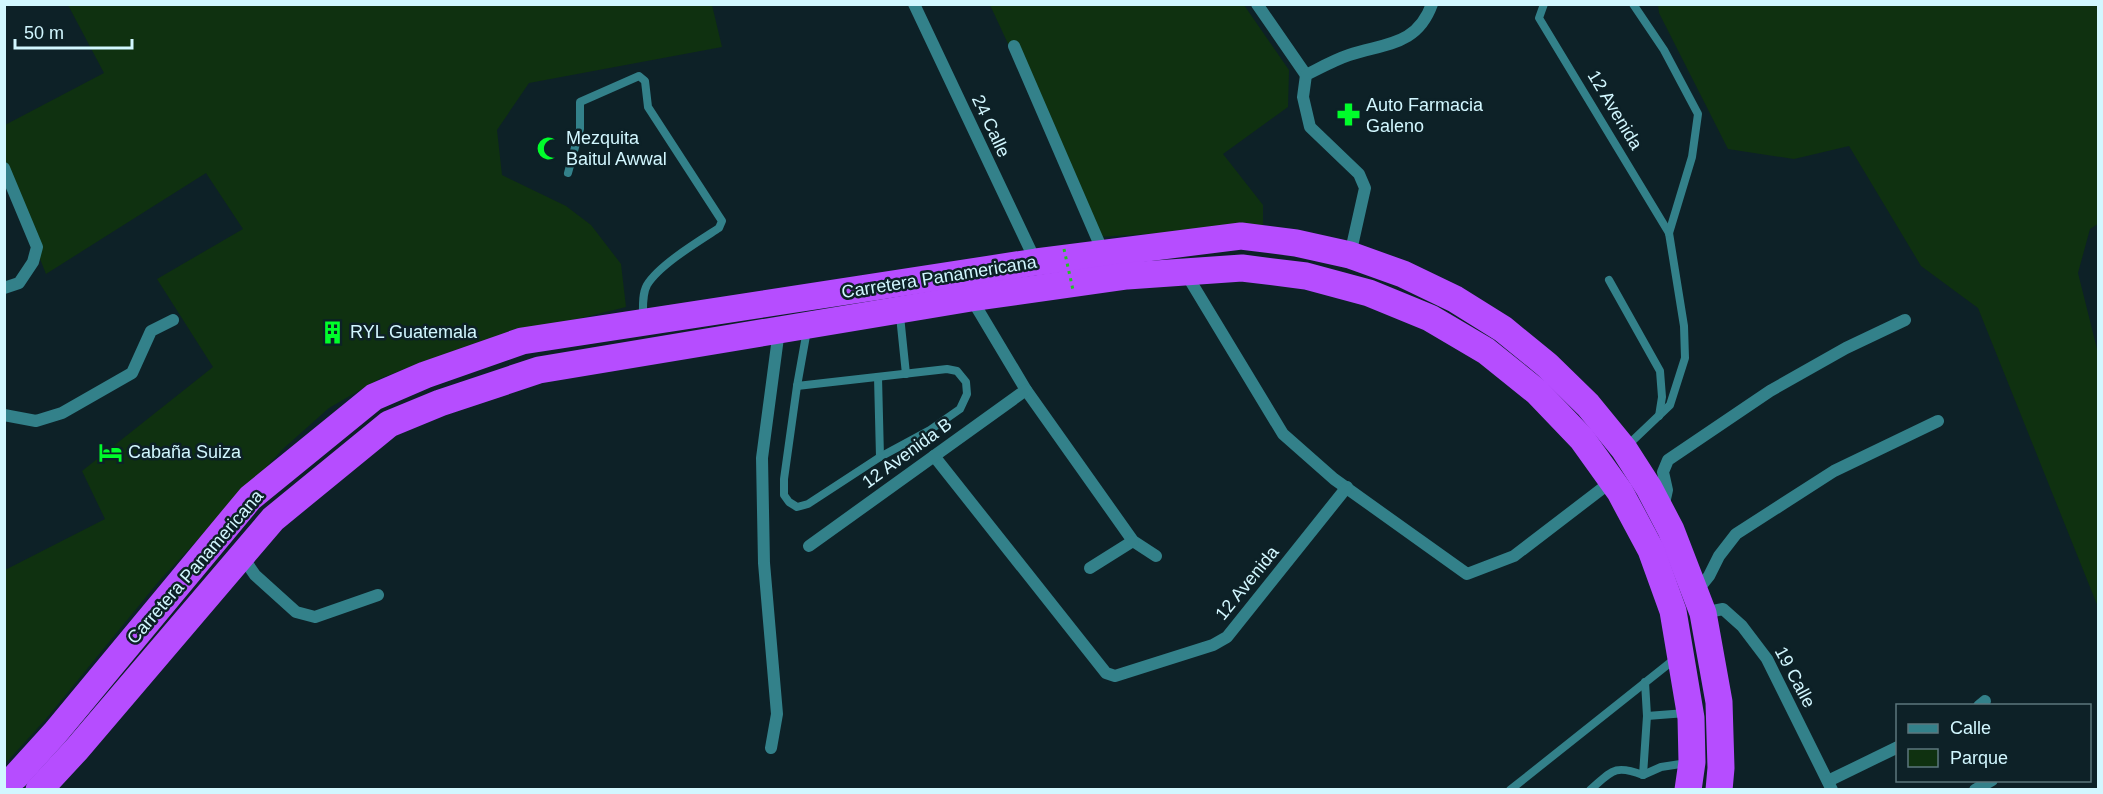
<svg xmlns="http://www.w3.org/2000/svg" width="2103" height="794" font-family="Arial,sans-serif">
  <style>
    .green { fill: #0f3110 }
    .lines { fill: none; stroke-linecap: round; stroke-linejoin: round }
    .lane { stroke: #33818a; stroke-width: 8 }
    .street { stroke: #33818a; stroke-width: 12 }
    .highway { stroke: #b64dff; stroke-width: 27 }
    .path-bridge { stroke: #23c324; stroke-width: 3; stroke-dasharray: 3 4.5; stroke-linecap: butt }
    .labels { text-anchor: middle; stroke-width: 5; stroke-linejoin: round; paint-order: stroke }
    .poi-label { font-size: 18px; fill: #d2f7ff; stroke: #0d2127; text-anchor: start }
    .street-label { font-size: 18px; fill: #d2f7ff; stroke: #0d2127 }
  </style>
  <rect width="100%" height="100%" fill="#0d2127"/>
  <g class="green">
    <polygon points="68,5 712,5 722,47 529,83 497,130 502,175 566,206 591,225 621,264 626,307 468,346 381,378 329,408 284,448 160,580 46,719 5,764 5,570 105,519 82,471 213,367 157,279 243,229 206,173 46,274 5,170 5,125 104,73"/>
    <polygon points="990,5 1244,5 1289,70 1288,107 1223,154 1263,205 1263,227 1098,237"/>
    <polygon points="1658,5 2098,5 2098,224 2090,229 2078,273 2098,353 2098,607 1978,308 1921,266 1849,146 1794,159 1728,149 1659,13"/>
  </g>
  <g class="lines">
    <g class="lane">
      <polyline points="1544,4 1539,18 1669,233 1684,326 1685,358 1670,405 1628,445"/>
      <polyline points="1633,4 1664,50 1698,114 1692,157 1669,233"/>
      <path d="M 568,173 L 580,129 L 580,102 L 639,76 L 645,81 L 648,107 L 722,221 L 719,228 C 699,241 659,265 647,285 C 642,294 643,307 643,318"/>
      <polyline points="1609,280 1660,371 1662,397 1659,416"/>
      <polyline points="900,316 906,374"/>
      <polyline points="807,330 797,386 784,479 784,495 789,502 797,507 808,504 880,457 878,377"/>
      <polyline points="797,386 947,369 957,371 966,382 967,394 960,409 930,430 880,457"/>
      <polyline points="1647,716 1686,713"/>
      <polyline points="1643,775 1647,716 1645,682"/>
      <polyline points="1510,790 1676,658"/>
      <path d="M 1590,790 C 1612,771 1614,764 1643,775 L 1661,767 L 1687,763"/>
    </g>
    <g class="street">
      <polyline points="914,4 1036,262"/>
      <polyline points="1257,4 1306,75"/>
      <polyline points="1014,46 1103,252"/>
      <polyline points="4,168 37,247 33,262 19,283 4,288"/>
      <path d="M 1350,255 L 1365,188 L 1359,174 L 1310,127 L 1303,97 L 1306,75 C 1320,68 1334,60 1349,55 C 1385,43 1417,46 1432,4"/>
      <polyline points="1185,272 1283,434 1334,479 1467,574 1514,556 1612,481"/>
      <polyline points="971,298 1026,390 1133,541 1156,556"/>
      <polyline points="4,415 36,421 62,413 132,373 151,331 173,320"/>
      <polyline points="934,456 1106,673 1115,676 1213,645 1227,637 1347,487"/>
      <polyline points="1663,508 1667,490 1663,472 1668,460 1770,391 1846,348 1905,320"/>
      <polyline points="809,546 1026,390"/>
      <polyline points="242,556 255,575 296,612 315,617 378,595"/>
      <polyline points="1090,568 1133,541"/>
      <polyline points="1696,592 1709,576 1719,556 1736,534 1834,471 1938,421"/>
      <polyline points="1703,613 1723,609 1742,626 1767,659 1832,790"/>
      <polyline points="1979,706 1985,701"/>
      <polyline points="771,748 777,714 764,563 762,458 779,330"/>
      <polyline points="1828,781 1898,747"/>
      <polyline points="1975,790 1992,780"/>
    </g>
    <g class="highway">
      <polyline points="4,785 16,776 55,733 250,498 374,397 425,375 522,341 1036,262 1241,236 1296,243 1350,255 1403,274 1455,299 1503,329 1547,365 1588,405 1624,449 1649,488 1671,530 1703,613 1719,702 1721,768 1719,790"/>
      <polyline points="39,790 77,749 273,519 389,424 440,403 539,370 971,298 1127,276 1242,268 1306,276 1369,293 1430,318 1486,351 1537,392 1582,439 1620,492 1651,550 1673,611 1691,718 1692,762 1688,790"/>
    </g>
    <polyline class="path-bridge" points="1064,249 1073,290"/>
  </g>
  <defs>
    <symbol id="pharmacy-bare" viewBox="-9 -9 18 18"><path d="M-2-6h4v4h4v4h-4v4h-4v-4h-4v-4h4Z" fill="#00fd2b" stroke="#0d2127" stroke-width="2.5" paint-order="stroke"/></symbol>
    <symbol id="mosque-bare" viewBox="-9 -9 18 18"><path d="M3.5-4.9A6 6 0 1 0 3.5 4.9A5 5 0 1 1 3.5-4.9Z" fill="#00fd2b" stroke="#0d2127" stroke-width="2.5" paint-order="stroke"/></symbol>
    <symbol id="building-bare" viewBox="-9 -9 18 18"><path d="M-4-6H4V6H1V3H-1V6H-4ZM-2.5-4.3h1.7v1.8h-1.7ZM.8-4.3h1.7v1.8H.8ZM-2.5-1h1.7V.8h-1.7ZM.8-1h1.7V.8H.8Z" fill="#00fd2b" stroke="#0d2127" stroke-width="2.5" paint-order="stroke"/></symbol>
    <symbol id="hotel-bare" viewBox="-9 -9 18 18"><path d="M-6-4.5h1.5V1H6V5H4.5V3h-9V5H-6ZM-4 0a1.8 1.8 0 1 1 3.6 0ZM.5 0V-2.5h3Q6-2.5 6 0Z" fill="#00fd2b" stroke="#0d2127" stroke-width="2.5" paint-order="stroke"/></symbol>
  </defs>
  <g fill-rule="evenodd">
    <use href="#pharmacy-bare" x="1332" y="98" width="33" height="33"/>
    <use href="#mosque-bare" x="532" y="132" width="33" height="33"/>
    <use href="#building-bare" x="316" y="316" width="33" height="33"/>
    <use href="#hotel-bare" x="94" y="436" width="33" height="33"/>
  </g>
  <g class="labels">
    <g class="poi-label">
      <text x="1366" y="111">Auto Farmacia<tspan x="1366" dy="21">Galeno</tspan></text>
      <text x="566" y="144">Mezquita<tspan x="566" dy="21">Baitul Awwal</tspan></text>
      <text x="350" y="338">RYL Guatemala</text>
      <text x="128" y="458">Cabaña Suiza</text>
    </g>
    <g class="street-label">
      <text transform="translate(1615 110) rotate(59)" y="6">12 Avenida</text>
      <text transform="translate(991 126) rotate(65)" y="6">24 Calle</text>
      <text transform="translate(939 277) rotate(-9)" y="6">Carretera Panamericana</text>
      <text transform="translate(907 453) rotate(-36)" y="6">12 Avenida B</text>
      <text transform="translate(195 567) rotate(-49)" y="6">Carretera Panamericana</text>
      <text transform="translate(1247 583) rotate(-51)" y="6">12 Avenida</text>
      <text transform="translate(1795 677) rotate(62)" y="6">19 Calle</text>
    </g>
  </g>
  <rect width="2103" height="794" fill="none" stroke="#d2f7ff" stroke-width="12"/>
  <rect x="1896" y="704" width="195" height="78" fill="#0d2127" stroke="#5c777d" stroke-width="1.5"/>
  <rect x="1908" y="724" width="30" height="9" fill="#33818a" stroke="#5c777d" stroke-width="1.5"/>
  <text x="1950" y="734" font-size="18" fill="#d2f7ff">Calle</text>
  <rect x="1908" y="749" width="30" height="18" fill="#0f3110" stroke="#5c777d" stroke-width="1.5"/>
  <text x="1950" y="764" font-size="18" fill="#d2f7ff">Parque</text>
  <path d="M15 39v9h117v-9" fill="none" stroke="#d2f7ff" stroke-width="3"/>
  <text x="24" y="39" font-size="18" fill="#d2f7ff" stroke="#0d2127" stroke-width="4.5" paint-order="stroke">50 m</text>
</svg>
